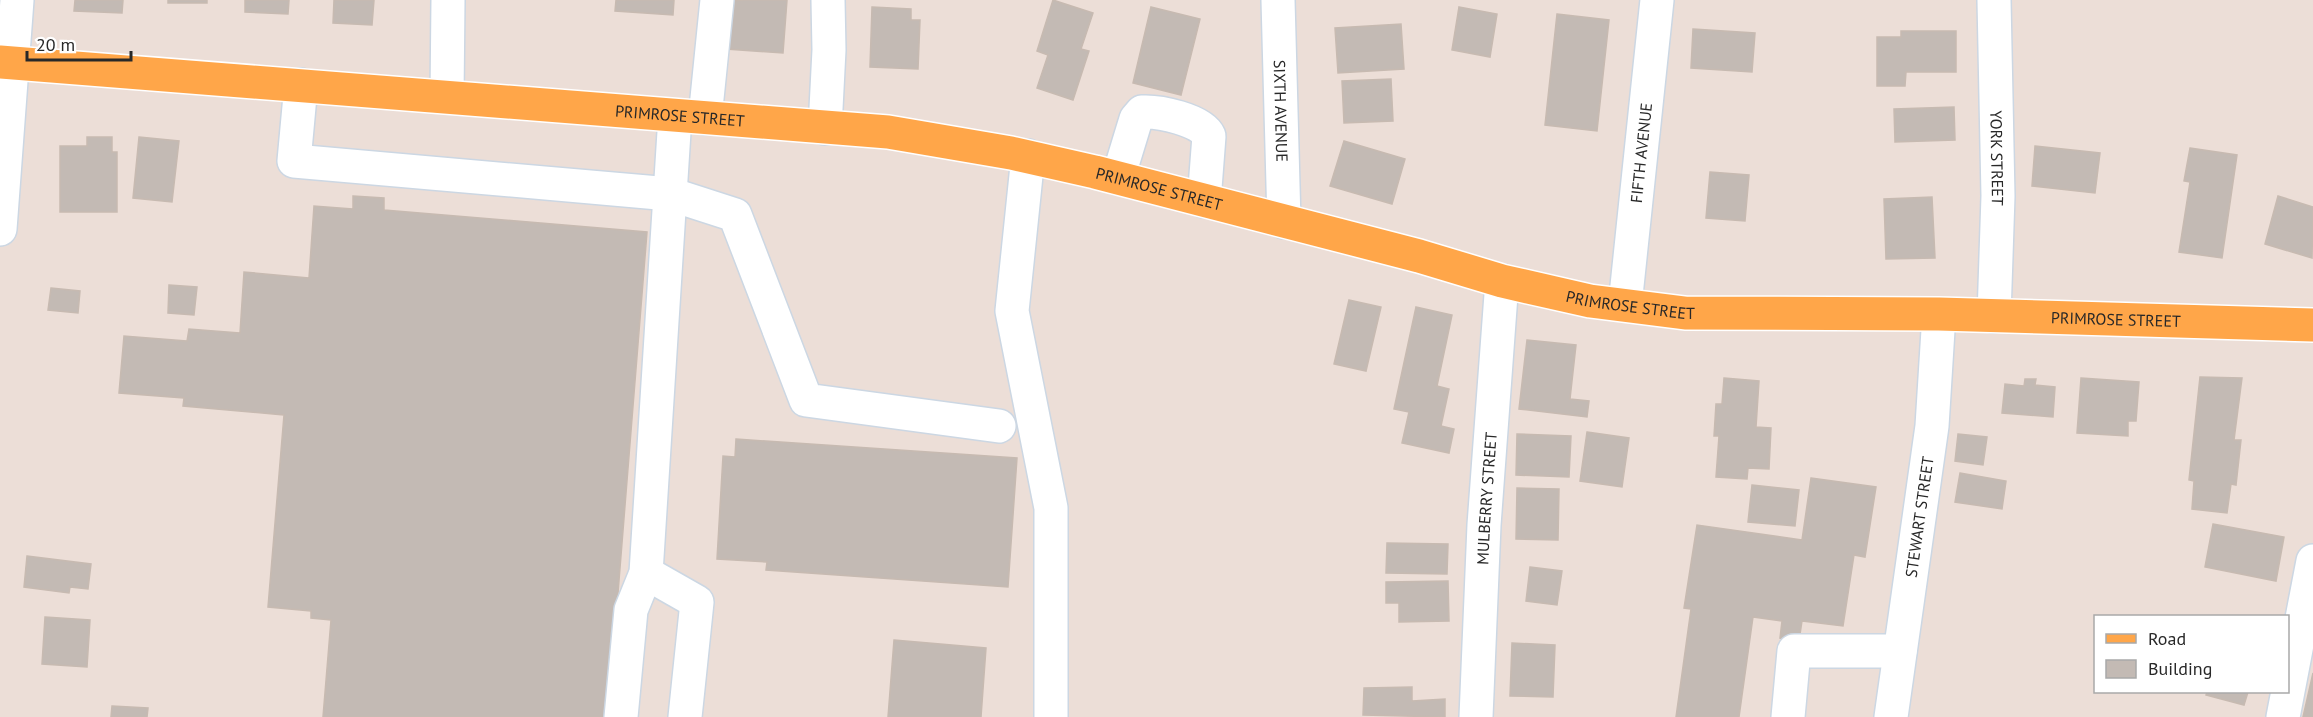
<svg xmlns="http://www.w3.org/2000/svg" width="2313" height="717" font-family="'PT Sans',sans-serif">
  <style>
    .building { fill: #c3bab4; stroke: #c7bab1; stroke-width: 1.5 }
    .lines { fill: none; stroke-linecap: round; stroke-linejoin: round }
    .minor-casing { stroke: #ccd7e3; stroke-width: 36 }
    .major-casing { stroke: #fff; stroke-width: 36 }
    .minor { stroke: #fff; stroke-width: 33 }
    .major { stroke: #ffa649; stroke-width: 33 }
    .labels { text-anchor: middle; stroke-width: 5; stroke-linejoin: round; paint-order: stroke }
    .street-label { font-size: 16px; fill: #282828; stroke: #fff }
  </style>
  <rect width="100%" height="100%" fill="#ecded7"/>
  <g class="building">
    <polygon points="75,0 123,0 122,13 74,11"/>
    <rect x="168" y="0" width="39" height="3"/>
    <polygon points="245,0 289,0 288,14 245,12"/>
    <polygon points="334,0 374,0 372,25 333,23"/>
    <polygon points="616,0 674,0 673,15 615,11"/>
    <polygon points="744,0 787,0 783,53 726,49 729,1"/>
    <polygon points="1053,0 1093,13 1081,49 1089,51 1073,100 1037,88 1048,55 1037,51"/>
    <polygon points="872,7 911,9 911,20 920,20 918,69 870,67"/>
    <polygon points="1151,7 1200,19 1181,95 1133,83"/>
    <polygon points="1459,7 1497,14 1490,57 1452,50"/>
    <polygon points="1557,14 1609,20 1597,131 1545,125"/>
    <polygon points="1401,24 1404,69 1338,73 1335,28"/>
    <polygon points="1693,29 1755,33 1752,72 1691,68"/>
    <polygon points="1901,31 1956,31 1956,72 1906,72 1905,86 1877,86 1877,37 1901,37"/>
    <polygon points="1391,79 1393,121 1344,123 1342,81"/>
    <polygon points="1954,107 1955,140 1895,142 1894,109"/>
    <polygon points="87,137 112,137 112,152 117,152 117,212 60,212 60,146 87,146"/>
    <polygon points="139,137 179,141 172,202 133,198"/>
    <polygon points="1344,141 1405,159 1392,204 1330,186"/>
    <polygon points="2035,146 2100,153 2095,193 2032,186"/>
    <polygon points="2190,148 2237,155 2222,258 2179,252 2190,182 2184,181"/>
    <polygon points="1710,172 1749,175 1745,221 1706,218"/>
    <polygon points="353,196 384,198 384,210 647,232 608,717 323,717 331,620 311,618 311,611 268,607 284,415 183,406 184,398 119,393 124,336 187,341 189,329 240,333 244,272 309,278 314,206 353,209"/>
    <polygon points="2278,196 2313,207 2312,258 2265,244"/>
    <polygon points="1932,197 1935,258 1886,259 1884,199"/>
    <polygon points="169,285 197,287 194,315 168,313"/>
    <polygon points="51,288 80,291 78,313 48,310"/>
    <polygon points="1349,300 1381,307 1366,371 1334,364"/>
    <polygon points="1416,307 1452,315 1437,386 1449,389 1441,426 1454,429 1449,453 1402,443 1409,412 1394,409"/>
    <polygon points="1527,340 1576,345 1570,399 1589,401 1587,417 1519,409"/>
    <polygon points="2200,377 2242,378 2234,440 2241,440 2236,485 2231,484 2227,513 2192,509 2194,481 2189,480"/>
    <polygon points="1724,378 1759,381 1756,427 1771,428 1769,469 1748,468 1747,479 1716,477 1719,436 1714,436 1716,404 1722,404"/>
    <polygon points="2081,378 2139,382 2136,421 2128,421 2128,436 2077,433"/>
    <polygon points="2025,379 2036,379 2035,385 2055,387 2053,417 2002,413 2005,384 2024,386"/>
    <polygon points="1587,432 1629,438 1622,487 1580,481"/>
    <polygon points="1517,434 1571,436 1569,477 1516,475"/>
    <polygon points="1958,434 1987,437 1983,465 1955,461"/>
    <polygon points="736,439 1017,458 1008,587 766,570 767,562 717,559 723,456 735,457"/>
    <polygon points="1960,473 2006,481 2002,509 1955,502"/>
    <polygon points="1811,478 1876,487 1865,557 1854,555 1843,626 1802,621 1799,641 1780,638 1782,621 1753,617 1739,717 1676,717 1691,609 1684,608 1697,525 1802,540"/>
    <polygon points="1752,485 1799,490 1795,526 1748,522"/>
    <polygon points="1517,488 1559,489 1558,540 1516,539"/>
    <polygon points="2213,524 2284,537 2276,581 2205,567"/>
    <polygon points="1387,543 1448,544 1447,574 1386,573"/>
    <polygon points="27,556 91,564 88,589 70,587 69,593 24,587"/>
    <polygon points="1530,567 1562,571 1557,605 1526,601"/>
    <polygon points="1448,581 1449,621 1399,622 1399,603 1386,603 1386,582"/>
    <polygon points="45,617 90,620 87,667 42,664"/>
    <polygon points="894,640 986,648 981,717 888,717"/>
    <polygon points="1512,643 1555,645 1553,697 1510,696"/>
    <polygon points="2313,673 2313,717 2303,717"/>
    <polygon points="1412,687 1412,701 1445,699 1445,717 1363,715 1364,688"/>
    <polygon points="2207,692 2248,692 2244,705 2206,695"/>
    <polygon points="112,706 148,708 147,717 111,717"/>
  </g>
  <g class="lines">
    <defs>
      <g id="minor">
        <path id="s1" d="M 1278,0 L 1284,222"/>
        <path id="s2" d="M 1994,0 L 1998,196 L 1994,316"/>
        <polyline points="301,85 294,161 670,194 735,215 806,400 999,426"/>
        <polyline points="447,97 448,0"/>
        <polyline points="705,118 717,0"/>
        <polyline points="825,128 829,50 828,0"/>
        <polyline points="1028,156 1012,311 1051,508 1051,717"/>
        <path d="M 1118,178 L 1136,119 L 1142,112 C 1159,111 1202,120 1209,136 L 1204,201"/>
        <polyline points="0,229 17,0"/>
        <path id="s3" d="M 1625,305 L 1657,0"/>
        <polyline points="646,573 697,602 685,717"/>
        <polyline points="621,717 631,610 646,573 675,116"/>
        <path id="s4" d="M 1476,717 L 1484,525 L 1502,281"/>
        <polyline points="1788,717 1794,651 1900,651"/>
        <path id="s5" d="M 1891,717 L 1932,426 L 1939,314"/>
        <polyline points="2283,717 2313,561"/>
      </g>
      <g id="major">
        <path id="s6" d="M 0,62 L 888,132 L 1011,153 L 1095,172 L 1419,256 L 1502,281 L 1590,301 L 1685,313 L 1939,314 L 2313,325"/>
      </g>
    </defs>
    <use href="#minor" class="minor-casing"/>
    <use href="#major" class="major-casing"/>
    <use href="#minor" class="minor"/>
    <use href="#major" class="major"/>
  </g>
  <g class="labels">
    <g class="street-label">
      <text dy="6" stroke="none"><textPath href="#s1" startOffset="111">SIXTH AVENUE</textPath></text>
      <text dy="6" stroke="none"><textPath href="#s6" startOffset="682">PRIMROSE STREET</textPath></text>
      <text dy="6" stroke="none"><textPath href="#s3" startOffset="153">FIFTH AVENUE</textPath></text>
      <text dy="6" stroke="none"><textPath href="#s2" startOffset="158">YORK STREET</textPath></text>
      <text dy="6" stroke="none"><textPath href="#s6" startOffset="1168">PRIMROSE STREET</textPath></text>
      <text dy="6" stroke="none"><textPath href="#s6" startOffset="1654">PRIMROSE STREET</textPath></text>
      <text dy="6" stroke="none"><textPath href="#s6" startOffset="2140">PRIMROSE STREET</textPath></text>
      <text dy="6" stroke="none"><textPath href="#s4" startOffset="219">MULBERRY STREET</textPath></text>
      <text dy="6" stroke="none"><textPath href="#s5" startOffset="202">STEWART STREET</textPath></text>
    </g>
  </g>
  <rect x="2094" y="615" width="195" height="78" fill="#ffffff" stroke="#a9a9a9" stroke-width="1.5"/>
  <rect x="2106" y="634" width="30" height="9" fill="#ffa649" stroke="#a9a9a9" stroke-width="1.5"/>
  <text x="2148" y="645" font-size="18" fill="#282828">Road</text>
  <rect x="2106" y="660" width="30" height="18" fill="#c3bab4" stroke="#a9a9a9" stroke-width="1.5"/>
  <text x="2148" y="675" font-size="18" fill="#282828">Building</text>
  <path d="M27 51v9h104v-9" fill="none" stroke="#282828" stroke-width="3"/>
  <text x="36" y="51" font-size="18" fill="#282828" stroke="#ffffff" stroke-width="4.5" paint-order="stroke">20 m</text>
</svg>
